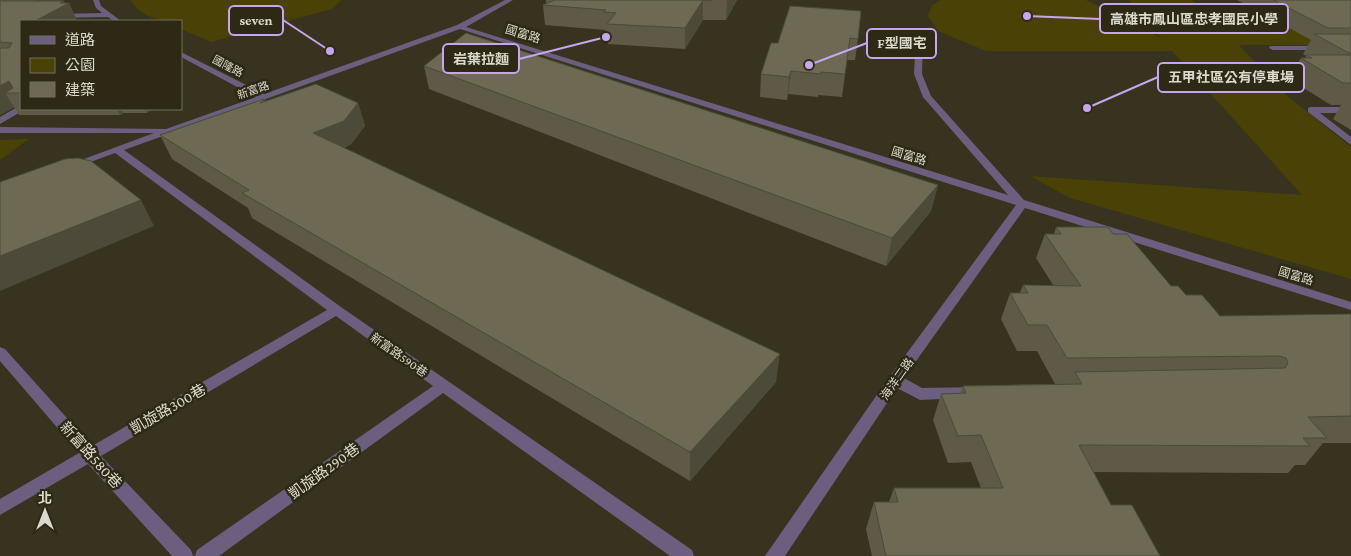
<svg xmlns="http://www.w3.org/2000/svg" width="1351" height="556" font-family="'Crimson Pro','Noto Sans TC',serif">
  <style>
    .green { fill: #494106 }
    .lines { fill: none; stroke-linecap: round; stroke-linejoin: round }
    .minor { fill: #6c5e7e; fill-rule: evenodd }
    .wall { fill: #5e5a47 }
    .shaded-wall { fill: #4c4a39 }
    .building { fill: #6d6952; stroke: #4c4a39 }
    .labels { text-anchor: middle; stroke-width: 5; stroke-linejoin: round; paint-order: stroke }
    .far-street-label { font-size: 11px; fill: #dbd9cd; stroke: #2d2914 }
    .street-label { font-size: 12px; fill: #dbd9cd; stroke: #2d2914 }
    .near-street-label { font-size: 15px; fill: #dbd9cd; stroke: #2d2914 }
    .leader { fill: none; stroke: #c6a6f0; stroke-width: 2 }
    .callout-dot { fill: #c6a6f0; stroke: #2d2914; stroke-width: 2 }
    .callout { fill: #2d2914; stroke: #c6a6f0; stroke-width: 2 }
    .callout-label { font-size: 14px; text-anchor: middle; font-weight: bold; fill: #dbd9cd }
  </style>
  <rect width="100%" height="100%" fill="#37331e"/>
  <g class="green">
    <path d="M 130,0 L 341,0 L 332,9 L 211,42 L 181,29 L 181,21 C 161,21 142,19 130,0 Z"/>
    <polygon points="941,0 1086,0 1161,38 1129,0 1192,0 1204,12 1301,11 1351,45 1239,45 1285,94 1351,147 1351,279 1070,198 1030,176 1302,195 1172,51 986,51 938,31 928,16 932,5"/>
    <polygon points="29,139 0,160 0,140"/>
  </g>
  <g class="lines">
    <g class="minor">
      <polygon points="93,0 99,0 101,6 121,21 114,21 108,17 57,18 54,16 57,14 102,13 96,8"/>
      <polygon points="505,0 513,0 466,27 1008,195 923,97 914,74 916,37 923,35 922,74 931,96 1024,200 1351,302 1351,310 1025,208 904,378 922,388 977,387 982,389 984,393 982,397 920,400 897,388 785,556 765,556 890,376 1016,205 460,29 124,150 341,307 692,550 694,556 670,556 443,393 219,556 195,556 197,550 433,386 336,316 101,456 191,550 193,556 172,556 88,464 0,515 0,499 79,453 0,361 0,347 5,349 92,446 327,310 115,153 74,168 70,169 65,166 154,133 0,133 0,127 166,129 256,97 181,57 181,52 264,94 457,25"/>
      <polygon points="1218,7 1278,7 1281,9 1278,11 1216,10 1216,8"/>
      <polygon points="1270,46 1351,46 1351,50 1273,50 1269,48"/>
      <polygon points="21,105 21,109 24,110 0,124 0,117"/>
      <polygon points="1311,107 1351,107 1351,113 1320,113 1351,137 1351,145 1308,112 1308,108"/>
    </g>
  </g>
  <g class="wall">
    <polygon points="0,0 63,0 61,1 65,3 69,3 77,21 21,21 21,109 152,109 147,113 123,113 120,115 19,115 14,107 0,115"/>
    <polygon points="546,0 737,0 726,20 703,20 685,49 608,44 608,32 605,32 605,30 545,25 543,5 546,4"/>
    <polygon points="1237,0 1351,0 1351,130 1333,119 1341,105 1331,105 1289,79 1301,58 1305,58 1306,56 1303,54 1311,40 1260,12 1263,5 1247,5"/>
    <polygon points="790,6 858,39 855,60 847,60 842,97 818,95 818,97 788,94 787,100 760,97 761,74 778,43"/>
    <polygon points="424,66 938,185 931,211 886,266 429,89"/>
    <polygon points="264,99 265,101 358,103 365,126 351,144 344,148 776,382 690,481 252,218 248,208 172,159 160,135"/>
    <polygon points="1056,227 1113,234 1171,286 1220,316 1351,314 1351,443 1323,443 1305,465 1295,465 1288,473 1094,472 1111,505 1160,556 872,556 866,529 874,502 889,502 894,488 981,488 971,462 948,463 933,420 941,394 960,393 963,386 1055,384 1037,351 1017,351 1001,319 1010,293 1020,293 1023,285 1053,285 1036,258 1045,234 1054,234"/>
  </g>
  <g class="shaded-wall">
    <polygon points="34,0 63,0 40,12"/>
    <polygon points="703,0 703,20 685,49 685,28"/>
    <polygon points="727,0 737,0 726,20"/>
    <polygon points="64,1 66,5 69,3 77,21 35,21"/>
    <polygon points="791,71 788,94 787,100 789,77"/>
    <polygon points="9,81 16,93 5,93 14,107 0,115 0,86"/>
    <polygon points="358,103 365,126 351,144 321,157 313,133"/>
    <polygon points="117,109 121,109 123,113 120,115"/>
    <polygon points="145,109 152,109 147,113"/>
    <polygon points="938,185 931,211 886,266 892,238"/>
    <polygon points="141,200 154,226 0,291 0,256"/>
    <polygon points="780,354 776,382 690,481 690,452"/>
  </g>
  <g class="building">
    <polygon points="555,0 712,0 703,0 685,28 607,24 616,13 604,12 606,10 543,5"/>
    <polygon points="1273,0 1351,0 1351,28 1328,28"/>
    <polygon points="0,1 64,1 60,3 69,3 35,21 98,21 21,21 21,93 5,93 13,88 9,81 0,86 0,48 9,48 12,43 0,42"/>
    <polygon points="790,6 861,11 858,39 850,38 845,74 821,72 821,74 791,71 789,77 761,74 771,43 778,43"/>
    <polygon points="466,33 938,185 892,238 424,66"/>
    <polygon points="1314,34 1351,34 1351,54"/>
    <polygon points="1306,55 1351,55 1351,83 1343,83 1301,58 1312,58"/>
    <polygon points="316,84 358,103 344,121 313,133 780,354 690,452 242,193 249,190 160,135 264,99 260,103"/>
    <polygon points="78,158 91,161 141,200 0,256 0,182 65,159"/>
    <polygon points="1056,227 1108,227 1113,234 1127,234 1171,286 1178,286 1186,295 1202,295 1220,316 1351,314 1351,416 1308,417 1327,438 1303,438 1310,446 1079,445 1111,505 1132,505 1160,556 886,556 874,502 898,502 894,488 1003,488 981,435 958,436 941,394 966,393 963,386 1082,384 1075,372 1285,368 1288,363 1286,358 1279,356 1067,358 1047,325 1028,325 1010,293 1028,293 1023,285 1081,286 1045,234 1061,234"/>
  </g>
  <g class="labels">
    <g class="far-street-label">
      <text transform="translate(228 66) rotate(28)" y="4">國隆路</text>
      <text transform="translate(253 90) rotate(-19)" y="4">新富路</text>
    </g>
    <g class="street-label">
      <text transform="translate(523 34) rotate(17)" y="4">國富路</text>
      <text transform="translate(909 156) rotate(17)" y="4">國富路</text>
      <text transform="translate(1296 276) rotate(17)" y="4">國富路</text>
      <text transform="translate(399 355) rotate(35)" y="4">新富路590巷</text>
      <text transform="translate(897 379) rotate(-55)" y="4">海洋二路</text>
    </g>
    <g class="near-street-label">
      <text transform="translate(168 409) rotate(-30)" y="5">凱旋路300巷</text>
      <text transform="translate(91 455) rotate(48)" y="5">新富路580巷</text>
      <text transform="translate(324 471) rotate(-36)" y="5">凱旋路290巷</text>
    </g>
  </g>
  <path class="leader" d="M1027 16L1100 19M330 51L283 20M809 65L867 43M606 37L519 59M1087 108L1158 77"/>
  <g class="callout-dot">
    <circle cx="1027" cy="16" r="5"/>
    <circle cx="330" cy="51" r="5"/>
    <circle cx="809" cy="65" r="5"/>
    <circle cx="606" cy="37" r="5"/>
    <circle cx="1087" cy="108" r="5"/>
  </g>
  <g class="callout">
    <rect x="1100" y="4" width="188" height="29" rx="5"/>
    <rect x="229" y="6" width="54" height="29" rx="5"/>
    <rect x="867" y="29" width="69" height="29" rx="5"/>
    <rect x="443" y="44" width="76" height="29" rx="5"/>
    <rect x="1158" y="63" width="146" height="29" rx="5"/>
  </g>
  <g class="callout-label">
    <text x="1194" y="24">高雄市鳳山區忠孝國民小學</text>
    <text x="256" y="25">seven</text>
    <text x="902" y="48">F型國宅</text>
    <text x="481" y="64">岩葉拉麵</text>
    <text x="1231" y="82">五甲社區公有停車場</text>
  </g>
  <rect x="20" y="20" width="162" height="90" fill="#2d2914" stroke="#736f5e"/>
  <rect x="30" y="36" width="25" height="8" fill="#6c5e7e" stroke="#736f5e"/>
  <text x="65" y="45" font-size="15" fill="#dbd9cd">道路</text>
  <rect x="30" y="58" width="25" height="15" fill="#494106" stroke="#736f5e"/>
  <text x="65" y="70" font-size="15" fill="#dbd9cd">公園</text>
  <rect x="30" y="82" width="25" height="15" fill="#6d6952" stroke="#736f5e"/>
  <text x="65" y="95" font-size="15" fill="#dbd9cd">建築</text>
  <g transform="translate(45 511)" stroke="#2d2914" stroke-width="4" paint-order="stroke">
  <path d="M0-4L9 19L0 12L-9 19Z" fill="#dbd9cd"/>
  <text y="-8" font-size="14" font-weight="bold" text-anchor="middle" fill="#dbd9cd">北</text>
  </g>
</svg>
